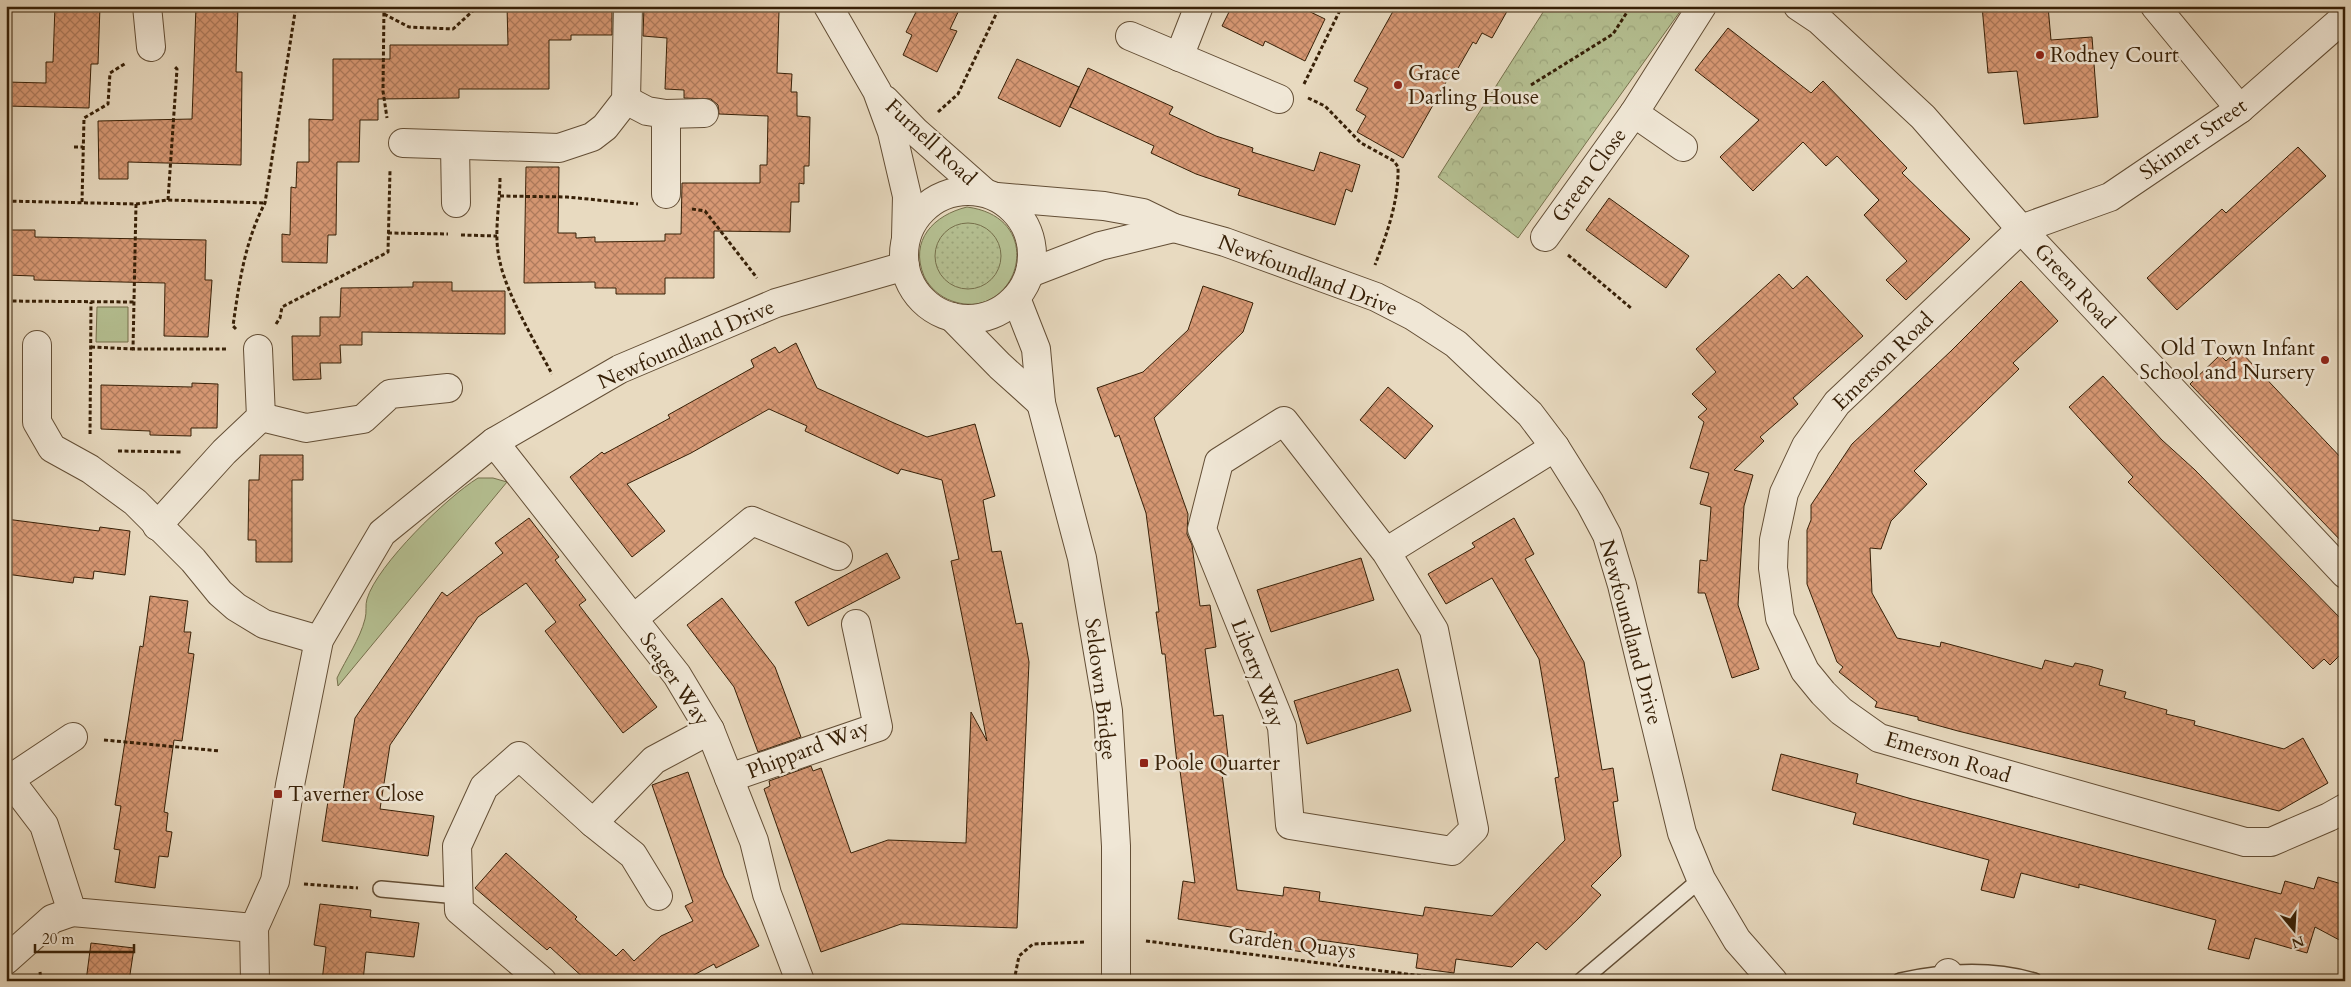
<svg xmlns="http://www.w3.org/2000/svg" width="2351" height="987" font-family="Cardo,serif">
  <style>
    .grass { fill: #b5c092; stroke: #76704c }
    .park { fill: url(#park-crowns); stroke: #76704c }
    .garden { fill: url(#garden-dots); stroke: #76704c }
    .building { fill: url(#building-cross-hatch); stroke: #372007 }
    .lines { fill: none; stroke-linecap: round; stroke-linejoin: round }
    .service-casing { stroke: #634e35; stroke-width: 18 }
    .minor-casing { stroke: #634e35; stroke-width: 30 }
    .tertiary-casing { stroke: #634e35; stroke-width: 30 }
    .path { stroke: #372007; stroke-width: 3; stroke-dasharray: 4 2.5; stroke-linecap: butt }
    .service { stroke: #f0e7d6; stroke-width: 15 }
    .minor { stroke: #f0e7d6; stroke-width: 28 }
    .tertiary { stroke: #f0e7d6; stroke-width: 28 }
    .poi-dot { fill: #8f2418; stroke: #f0e7d6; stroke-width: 2 }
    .labels { text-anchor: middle; stroke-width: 5; stroke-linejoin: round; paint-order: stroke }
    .poi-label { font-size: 21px; fill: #372007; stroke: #f0e7d6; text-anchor: start }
    .street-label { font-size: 21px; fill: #372007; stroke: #f0e7d6 }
  </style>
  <defs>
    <pattern id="park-crowns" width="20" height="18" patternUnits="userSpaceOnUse" patternTransform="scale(1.25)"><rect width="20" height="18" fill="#b5c092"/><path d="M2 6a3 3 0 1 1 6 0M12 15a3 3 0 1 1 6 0" fill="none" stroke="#9ca57c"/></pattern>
    <pattern id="garden-dots" width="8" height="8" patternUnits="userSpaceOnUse" patternTransform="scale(1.25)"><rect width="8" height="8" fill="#b5c092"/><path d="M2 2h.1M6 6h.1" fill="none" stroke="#9ca57c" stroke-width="1.8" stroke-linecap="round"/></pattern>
    <pattern id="building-cross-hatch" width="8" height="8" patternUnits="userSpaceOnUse" patternTransform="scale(1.25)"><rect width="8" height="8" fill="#d89975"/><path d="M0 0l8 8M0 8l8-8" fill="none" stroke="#b07c5e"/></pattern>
  </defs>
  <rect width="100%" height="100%" fill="#e8dac0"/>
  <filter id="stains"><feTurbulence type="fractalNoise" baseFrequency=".004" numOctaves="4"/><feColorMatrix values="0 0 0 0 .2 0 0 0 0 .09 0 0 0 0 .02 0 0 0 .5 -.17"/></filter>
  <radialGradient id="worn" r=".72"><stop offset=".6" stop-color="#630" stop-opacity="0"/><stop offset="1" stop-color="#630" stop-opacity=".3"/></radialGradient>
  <g class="grass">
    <path d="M 967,207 C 1051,218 1017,324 952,301 C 940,297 929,287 924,276 C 909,240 934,215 967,207 Z"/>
    <polygon points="97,307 128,307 128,342 96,342"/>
    <path d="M 478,478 L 493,478 L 507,482 L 338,686 L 337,678 C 346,659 360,639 365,619 C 367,612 365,605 367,599 C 377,565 447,497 478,478 Z"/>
  </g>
  <polygon class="park" points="1547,6 1684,6 1518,238 1438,177"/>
  <circle class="garden" cx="968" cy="256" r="33"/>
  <g class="building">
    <polygon points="55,6 100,6 98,64 91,64 89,108 6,106 6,82 46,83 46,62 53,62"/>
    <polygon points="196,6 238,6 236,72 242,72 241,165 128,162 128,179 99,179 98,121 192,119"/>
    <polygon points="507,6 612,6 612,35 571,35 571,40 549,40 549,89 459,89 459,98 378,99 378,120 360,120 359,162 337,162 336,235 328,235 327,263 282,262 282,234 290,235 291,187 296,188 297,162 309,162 309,119 333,120 333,59 390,59 390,45 508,45"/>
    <polygon points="644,6 739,6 739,10 779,11 777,73 792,74 791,92 797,92 797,116 810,117 809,166 804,166 804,184 799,183 799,202 791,202 790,232 714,231 714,278 665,278 665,294 616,294 616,288 595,288 595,282 524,283 526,167 559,167 558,233 576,233 576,238 595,237 595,242 665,241 665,234 681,234 682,183 760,183 760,165 767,165 768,116 719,114 718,105 711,99 684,98 684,90 665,89 667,38 643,36"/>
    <polygon points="919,6 961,6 950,29 957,31 937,72 903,55 912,35 906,32"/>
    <polygon points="1232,6 1298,6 1325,19 1305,61 1265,41 1263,46 1222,26"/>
    <polygon points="1396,6 1510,6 1492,38 1482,33 1476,44 1473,42 1457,70 1454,68 1403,158 1357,132 1366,116 1356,110 1368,88 1354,81"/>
    <polygon points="1982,6 2048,6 2051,40 2092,37 2098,117 2024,124 2017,71 1988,73"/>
    <polygon points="1728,28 1811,93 1823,81 1907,168 1902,173 1970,239 1906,300 1886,280 1907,261 1864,215 1879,200 1837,156 1826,166 1803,142 1753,191 1720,157 1759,120 1695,70"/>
    <polygon points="1017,59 1079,87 1060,127 998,98"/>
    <polygon points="1088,68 1173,107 1169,114 1216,136 1253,148 1252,152 1314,171 1320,152 1360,165 1352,192 1346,189 1335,225 1238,195 1240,189 1196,174 1151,153 1154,146 1070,107"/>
    <polygon points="2298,147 2326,176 2177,310 2147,278 2222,209 2226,213"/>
    <polygon points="1609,198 1689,256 1666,288 1586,230"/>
    <polygon points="6,230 35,230 35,237 206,240 205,280 212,280 208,337 164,336 165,283 34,280 34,276 6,275"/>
    <polygon points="1779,274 1793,289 1807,276 1863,336 1793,398 1798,404 1760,437 1764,441 1734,470 1753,475 1744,506 1738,605 1759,669 1732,678 1705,593 1698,593 1700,560 1707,561 1711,507 1700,504 1709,473 1690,468 1704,422 1698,417 1707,409 1692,394 1716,372 1696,349"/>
    <polygon points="2021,281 2058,321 2013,363 2019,369 1914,471 1927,484 1891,521 1881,549 1870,548 1872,593 1897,638 1940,647 1941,642 2042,669 2045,660 2073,667 2075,663 2089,666 2103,670 2099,685 2126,692 2124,698 2167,710 2166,714 2195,721 2194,725 2284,749 2303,738 2328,783 2279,811 1958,731 1918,720 1918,717 1875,707 1877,702 1839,672 1843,667 1837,662 1807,584 1807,530 1811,520 1811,505 1852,444 1951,351"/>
    <polygon points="413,282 452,282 452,291 505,291 505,334 362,332 362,345 340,345 341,363 320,363 321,379 293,380 292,336 320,336 320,317 340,317 341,288 413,287"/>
    <polygon points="1203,286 1253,303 1243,332 1154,418 1188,514 1187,534 1192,545 1200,606 1210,605 1216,647 1205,649 1214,716 1223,715 1228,757 1220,758 1237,890 1283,896 1284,887 1320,892 1319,901 1423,916 1425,907 1492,916 1565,840 1555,778 1559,777 1539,659 1492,578 1446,604 1428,574 1475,547 1472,543 1514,518 1534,554 1525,559 1584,662 1602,770 1613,768 1618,801 1613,802 1621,856 1591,886 1601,895 1580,917 1546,950 1537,942 1512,967 1456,959 1454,973 1416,968 1418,954 1313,939 1311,953 1275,948 1277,934 1178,919 1183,881 1195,883 1179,763 1177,763 1165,654 1162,654 1156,612 1159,612 1146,513 1119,435 1115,437 1097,388 1143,372 1188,330"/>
    <polygon points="796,343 817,388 894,423 927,437 975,424 995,496 983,500 992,552 1001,551 1016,624 1022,623 1029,662 1017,928 901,924 821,952 764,789 770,786 769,781 811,766 813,771 821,768 851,853 888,840 966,843 971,712 987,741 951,561 959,559 942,480 901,469 898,474 805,431 807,426 769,409 691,453 627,484 665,531 632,557 570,477 602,452 604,454 670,418 668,415 754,367 751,360 775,347 779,353"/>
    <polygon points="2239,350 2345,462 2345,545 2190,384 2220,355 2226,361"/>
    <polygon points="2103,376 2162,440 2195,470 2345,623 2345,650 2330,665 2324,659 2313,669 2128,482 2133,477 2069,407"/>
    <polygon points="192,383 218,384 217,428 191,428 191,436 150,435 150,431 101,429 101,385 192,387"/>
    <polygon points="1388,387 1433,426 1405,459 1360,420"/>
    <polygon points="260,455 303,455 303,480 292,480 292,562 256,562 256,540 248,540 249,480 259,480"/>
    <polygon points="529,518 559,557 555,560 586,600 579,605 657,707 623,733 545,631 556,622 526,583 478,617 390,745 380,809 434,816 428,856 322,841 328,801 341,803 355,718 442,592 447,596 503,553 495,543"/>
    <polygon points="6,519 99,531 100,527 130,531 125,575 94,571 93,579 74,577 73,583 6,574"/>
    <polygon points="887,553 900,578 808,626 795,602"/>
    <polygon points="1361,558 1374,600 1271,632 1257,590"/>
    <polygon points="150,596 188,601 184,632 191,632 188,653 194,654 182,741 174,740 164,812 168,813 166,831 172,832 168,857 159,856 155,888 115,882 120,850 114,849 121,806 115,805 140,646 143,647"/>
    <polygon points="722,598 775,667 801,737 758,752 734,687 687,625"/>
    <polygon points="1398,669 1411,711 1307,744 1294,701"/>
    <polygon points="1781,754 1858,774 1856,783 1912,799 2281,894 2285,881 2314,889 2318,877 2345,885 2345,943 2315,927 2307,953 2255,938 2249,959 2208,949 2216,920 2079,884 2079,888 2021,873 2014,898 1981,890 1989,860 1853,824 1856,813 1772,790"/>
    <polygon points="688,772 724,876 759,946 716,968 714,964 683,981 587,981 550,947 547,950 475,888 506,853 577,917 575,919 616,956 623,949 634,961 661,936 693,921 685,906 693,902 652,785"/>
    <polygon points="320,904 371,910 370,917 419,923 414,957 366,952 363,981 322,981 326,947 314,945"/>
    <polygon points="91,943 134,948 129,981 86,981"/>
  </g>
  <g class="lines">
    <defs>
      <g id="service">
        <polyline points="381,889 458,896"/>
        <polyline points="1581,981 1701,879"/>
        <path d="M 1900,981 C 1945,971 1990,968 2034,981"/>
      </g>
      <g id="minor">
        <polyline points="147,6 151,47"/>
        <polyline points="1798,6 1819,20 1923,117 2021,229 2345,574"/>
        <polyline points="2155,6 2240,109"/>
        <polyline points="2345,17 2240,109 2110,197 2021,229 1837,403 1806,446 1784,493 1774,540 1773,568 1780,618 1805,671 1823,693 1841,711 1879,738 2245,842 2271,842 2329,817 2345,808"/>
        <polyline points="1130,36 1279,99"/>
        <polyline points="1179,57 1199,6"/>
        <polyline points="626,100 647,111 666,114 666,194"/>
        <polyline points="1634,113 1683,147"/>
        <polyline points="666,114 704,113"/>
        <polyline points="403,143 559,148 592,137 605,127 626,100 628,6"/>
        <polyline points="455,146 456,203"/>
        <polyline points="1545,237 1634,113 1702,6"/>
        <polyline points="37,345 37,422 52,448 90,469 135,502 193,560 220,593 236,607 264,624 319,640"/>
        <polyline points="261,417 306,428 363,419 390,394 448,388"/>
        <polyline points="494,442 677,675 710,730 754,841 767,894 800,981"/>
        <polyline points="157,526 224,452 261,417 258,349"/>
        <polyline points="1386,552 1284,421 1219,462 1202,529 1282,727 1290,825 1452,851 1474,829 1434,630 1386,552 1555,447"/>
        <polyline points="633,619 752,521 838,556"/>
        <polyline points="6,775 44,825 72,912 254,928"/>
        <polyline points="729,778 878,727 856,624"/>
        <polyline points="10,779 73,737"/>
        <polyline points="593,823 654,760 710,730"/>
        <polyline points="6,960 52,919 72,912"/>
        <polyline points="1948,973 1950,981"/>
        <polyline points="542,981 459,910 457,846 484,787 519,756 593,823 633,855 658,896"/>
      </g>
      <g id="tertiary">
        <polyline points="828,6 877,91 892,132 907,196 906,237"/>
        <polyline points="885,100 915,131 984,192"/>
        <circle cx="968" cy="255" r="64"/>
        <polyline points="997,197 1104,206 1143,213 1174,228 1225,242 1376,297 1413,316 1456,344 1530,414 1555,447 1590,503 1607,535 1622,585 1682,833 1701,879 1737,940 1773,981"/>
        <polyline points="1030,273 1100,246 1174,228"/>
        <polyline points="1016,298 1036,349 1041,403 1082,558 1108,711 1116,846 1116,981"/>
        <polyline points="952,317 1000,366 1041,403"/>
        <polyline points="255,981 254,928 275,881 290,785 319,640 382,533 494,442 620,369 776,303 905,266"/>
      </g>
    </defs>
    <use href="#service" class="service-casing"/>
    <use href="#minor" class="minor-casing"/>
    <use href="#tertiary" class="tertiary-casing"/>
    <g class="path">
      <polyline points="384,6 383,91 387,118"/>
      <polyline points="384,14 409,27 453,29 475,9 475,6"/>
      <polyline points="1304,84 1342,6"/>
      <polyline points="1531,85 1613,34 1631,6"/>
      <path d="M 1308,98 L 1325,106 L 1361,143 L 1394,161 L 1398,167 C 1399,200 1387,234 1375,265"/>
      <polyline points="938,112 958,94 1000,6"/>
      <polyline points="74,147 83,147"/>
      <path d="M 500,178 C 500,205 493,235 500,262 C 507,295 536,344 552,374"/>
      <polyline points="500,196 567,197 638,204"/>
      <polyline points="168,200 177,69 174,66"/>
      <polyline points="6,201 136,204 168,200 265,203"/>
      <polyline points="82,202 84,118 108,104 110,73 126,63"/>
      <polyline points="136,204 133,349 227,349"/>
      <polyline points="692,209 705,211 757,278"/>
      <polyline points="388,233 448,234"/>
      <polyline points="461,235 497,236"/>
      <polyline points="1568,255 1631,308"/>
      <polyline points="6,301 134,302"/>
      <polyline points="276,324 280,318 282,307 388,252 390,171"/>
      <path d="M 236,329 L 233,326 C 239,283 245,241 265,203 L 296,6"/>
      <polyline points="91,347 133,349"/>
      <polyline points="90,434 91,302"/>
      <polyline points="118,451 182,452"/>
      <polyline points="104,740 220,751"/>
      <polyline points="304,884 358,888"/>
      <polyline points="1146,941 1462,981"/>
      <polyline points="40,972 41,981"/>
      <polyline points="1014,981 1019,956 1033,944 1084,942"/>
    </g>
    <use href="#service" class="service"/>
    <use href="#minor" class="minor"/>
    <use href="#tertiary" class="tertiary"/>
  </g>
  <g class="poi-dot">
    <circle cx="2040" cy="55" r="5"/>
    <circle cx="1398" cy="85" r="5"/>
    <circle cx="2325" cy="360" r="5"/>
    <rect x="1139" y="758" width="10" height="10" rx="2.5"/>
    <rect x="273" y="789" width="10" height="10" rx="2.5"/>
  </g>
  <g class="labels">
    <g class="poi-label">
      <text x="2050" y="62">Rodney Court</text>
      <text x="1408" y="80">Grace<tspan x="1408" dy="24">Darling House</tspan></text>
      <text x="2315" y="355" text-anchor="end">Old Town Infant<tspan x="2315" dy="24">School and Nursery</tspan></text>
      <text x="1154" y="770">Poole Quarter</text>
      <text x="288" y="801">Taverner Close</text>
    </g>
    <g class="street-label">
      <text transform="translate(2193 139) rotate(-35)" y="7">Skinner Street</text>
      <text transform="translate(931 142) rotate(43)" y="7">Furnell Road</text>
      <text transform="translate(1589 175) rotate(-54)" y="7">Green Close</text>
      <text transform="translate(1308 275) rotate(21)" y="7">Newfoundland Drive</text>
      <text transform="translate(2075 286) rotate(47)" y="7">Green Road</text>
      <text transform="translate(686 344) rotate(-24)" y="7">Newfoundland Drive</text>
      <text transform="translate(1883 361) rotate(-44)" y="7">Emerson Road</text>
      <text transform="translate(1631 632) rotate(75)" y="7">Newfoundland Drive</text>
      <text transform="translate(1258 673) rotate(69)" y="7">Liberty Way</text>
      <text transform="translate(675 679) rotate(56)" y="7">Seager Way</text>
      <text transform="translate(1101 689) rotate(83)" y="7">Seldown Bridge</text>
      <text transform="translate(808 749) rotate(-21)" y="7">Phippard Way</text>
      <text transform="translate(1948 757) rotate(17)" y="7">Emerson Road</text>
      <text transform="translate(1292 943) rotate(7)" y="7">Garden Quays</text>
    </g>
  </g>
  <rect width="2351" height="987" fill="none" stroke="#e8dac0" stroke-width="25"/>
  <rect x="8" y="8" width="2336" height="972" fill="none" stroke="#372007" stroke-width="2.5"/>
  <rect x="12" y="12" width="2326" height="962" fill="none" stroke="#372007"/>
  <g transform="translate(2294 930) rotate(162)" stroke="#f0e7d6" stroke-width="4" paint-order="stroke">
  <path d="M0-4L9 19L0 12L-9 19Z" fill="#372007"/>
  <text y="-8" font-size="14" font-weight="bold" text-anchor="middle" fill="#372007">N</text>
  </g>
  <path d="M35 944v8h99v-8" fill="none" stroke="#372007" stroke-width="2.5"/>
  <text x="42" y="944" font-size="15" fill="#372007" stroke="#f0e7d6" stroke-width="4" paint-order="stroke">20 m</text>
  <rect width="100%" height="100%" filter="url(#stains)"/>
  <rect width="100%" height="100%" fill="url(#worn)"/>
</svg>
